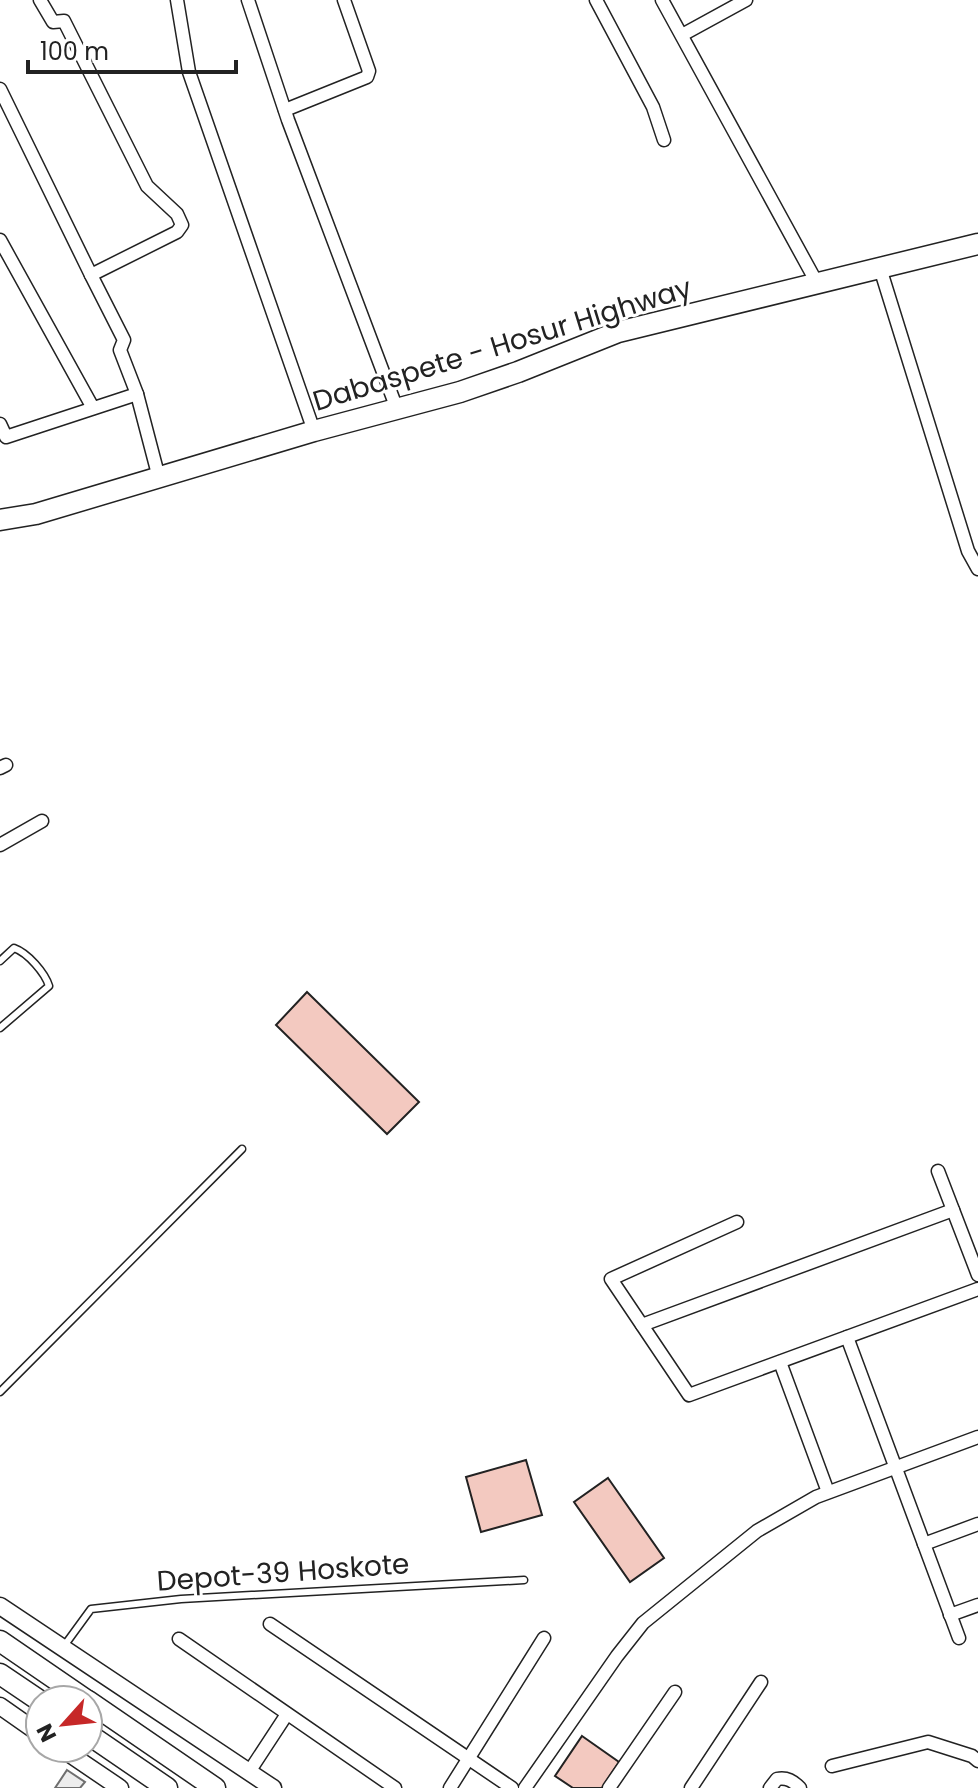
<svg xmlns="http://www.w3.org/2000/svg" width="978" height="1788" font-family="Poppins,sans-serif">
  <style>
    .parking { fill: #ededed; stroke: #6f6f6f; stroke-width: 2 }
    .building { fill: #f3c9c0; stroke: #222; stroke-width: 2 }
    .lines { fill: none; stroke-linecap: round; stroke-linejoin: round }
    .service-casing { stroke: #222; stroke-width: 9 }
    .minor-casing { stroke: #222; stroke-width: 15 }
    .tertiary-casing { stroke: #222; stroke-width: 19 }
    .trunk-casing { stroke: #222; stroke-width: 23 }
    .service { stroke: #fff; stroke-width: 6 }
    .minor { stroke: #fff; stroke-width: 12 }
    .tertiary { stroke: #fff; stroke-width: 16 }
    .trunk { stroke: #fff; stroke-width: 20 }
    .labels { text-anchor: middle; stroke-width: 6; stroke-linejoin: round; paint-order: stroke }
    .street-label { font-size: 28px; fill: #222; stroke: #fff }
  </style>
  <rect width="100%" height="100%" fill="#fff"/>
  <polygon class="parking" points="67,1770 85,1782 80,1788 55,1788"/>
  <g class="building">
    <polygon points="307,992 419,1102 387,1134 276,1025"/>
    <polygon points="526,1460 542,1515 481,1532 466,1477"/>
    <polygon points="608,1478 664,1558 630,1582 574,1502"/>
    <polygon points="582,1736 619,1762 602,1788 573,1788 555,1776"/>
  </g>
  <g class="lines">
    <defs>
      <g id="service">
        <path d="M 0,961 L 14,948 C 28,953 45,973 49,986 L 0,1028"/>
        <polyline points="0,1392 242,1149"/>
        <polyline points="64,1646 91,1609 181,1599 524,1580"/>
      </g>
      <g id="minor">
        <polyline points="40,0 53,22 64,21 147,186 177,214 182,225 177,232 91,275 124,340 120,350 137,394"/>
        <polyline points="177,0 189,72 314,431"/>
        <polyline points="248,0 288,120 397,409"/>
        <polyline points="596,0 653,107 664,140"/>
        <polyline points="662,0 817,283"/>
        <polyline points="682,35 746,0"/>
        <polyline points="0,89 91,275"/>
        <polyline points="285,110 367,77 369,71 344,0"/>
        <polyline points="0,240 93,408"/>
        <polyline points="880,268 968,551 978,569"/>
        <polyline points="0,424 6,437 137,394 159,478"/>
        <polyline points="0,768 6,765"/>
        <polyline points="0,845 42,821"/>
        <polyline points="938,1171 978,1275"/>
        <polyline points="737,1222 611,1279 689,1395 978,1289"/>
        <polyline points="642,1325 953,1210"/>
        <polyline points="847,1337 959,1638"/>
        <polyline points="780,1362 828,1492"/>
        <polyline points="924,1544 978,1524"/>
        <polyline points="950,1615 978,1605"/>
        <polyline points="270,1624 512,1788"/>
        <polyline points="179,1639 395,1788"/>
        <polyline points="832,1766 928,1742 972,1756 978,1761"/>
        <polyline points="249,1772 287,1714"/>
        <polyline points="450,1788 544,1638"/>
        <polyline points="525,1788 617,1656 643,1623 757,1531 816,1497 978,1437"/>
        <polyline points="609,1788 675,1692"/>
        <polyline points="691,1788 761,1682"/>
        <path d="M 770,1788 L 777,1779 C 787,1777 793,1781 800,1788"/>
      </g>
      <g id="tertiary">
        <polyline points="0,1606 273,1788"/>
        <polyline points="0,1706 40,1734"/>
        <polyline points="61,1748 120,1788"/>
      </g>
      <g id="trunk">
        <polyline points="0,520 36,514 314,431 460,392 518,372 618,332 978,244"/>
        <polyline points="0,1641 86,1700"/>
        <polyline points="0,1674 40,1701"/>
        <polyline points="88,1701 215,1788"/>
        <polyline points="88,1734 167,1788"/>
      </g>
    </defs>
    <use href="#service" class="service-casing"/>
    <use href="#minor" class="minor-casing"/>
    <use href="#tertiary" class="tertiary-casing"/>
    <use href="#trunk" class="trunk-casing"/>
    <use href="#service" class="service"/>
    <use href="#minor" class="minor"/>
    <use href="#tertiary" class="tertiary"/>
    <use href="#trunk" class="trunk"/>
  </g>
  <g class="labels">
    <g class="street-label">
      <text transform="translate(502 344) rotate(-17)" y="10">Dabaspete - Hosur Highway</text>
      <text transform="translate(283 1572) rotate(-4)" y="10">Depot-39 Hoskote</text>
    </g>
  </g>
  <g transform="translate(64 1724) rotate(243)"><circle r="38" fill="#ffffff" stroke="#a7a7a7" stroke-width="2"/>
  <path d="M0-6L14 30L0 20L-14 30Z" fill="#c62828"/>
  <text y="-12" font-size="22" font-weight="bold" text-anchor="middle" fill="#222222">N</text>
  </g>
  <path d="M28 60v12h208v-12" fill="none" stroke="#222222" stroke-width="4"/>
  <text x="40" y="60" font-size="24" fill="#222222" stroke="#ffffff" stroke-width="6" paint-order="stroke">100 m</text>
</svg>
